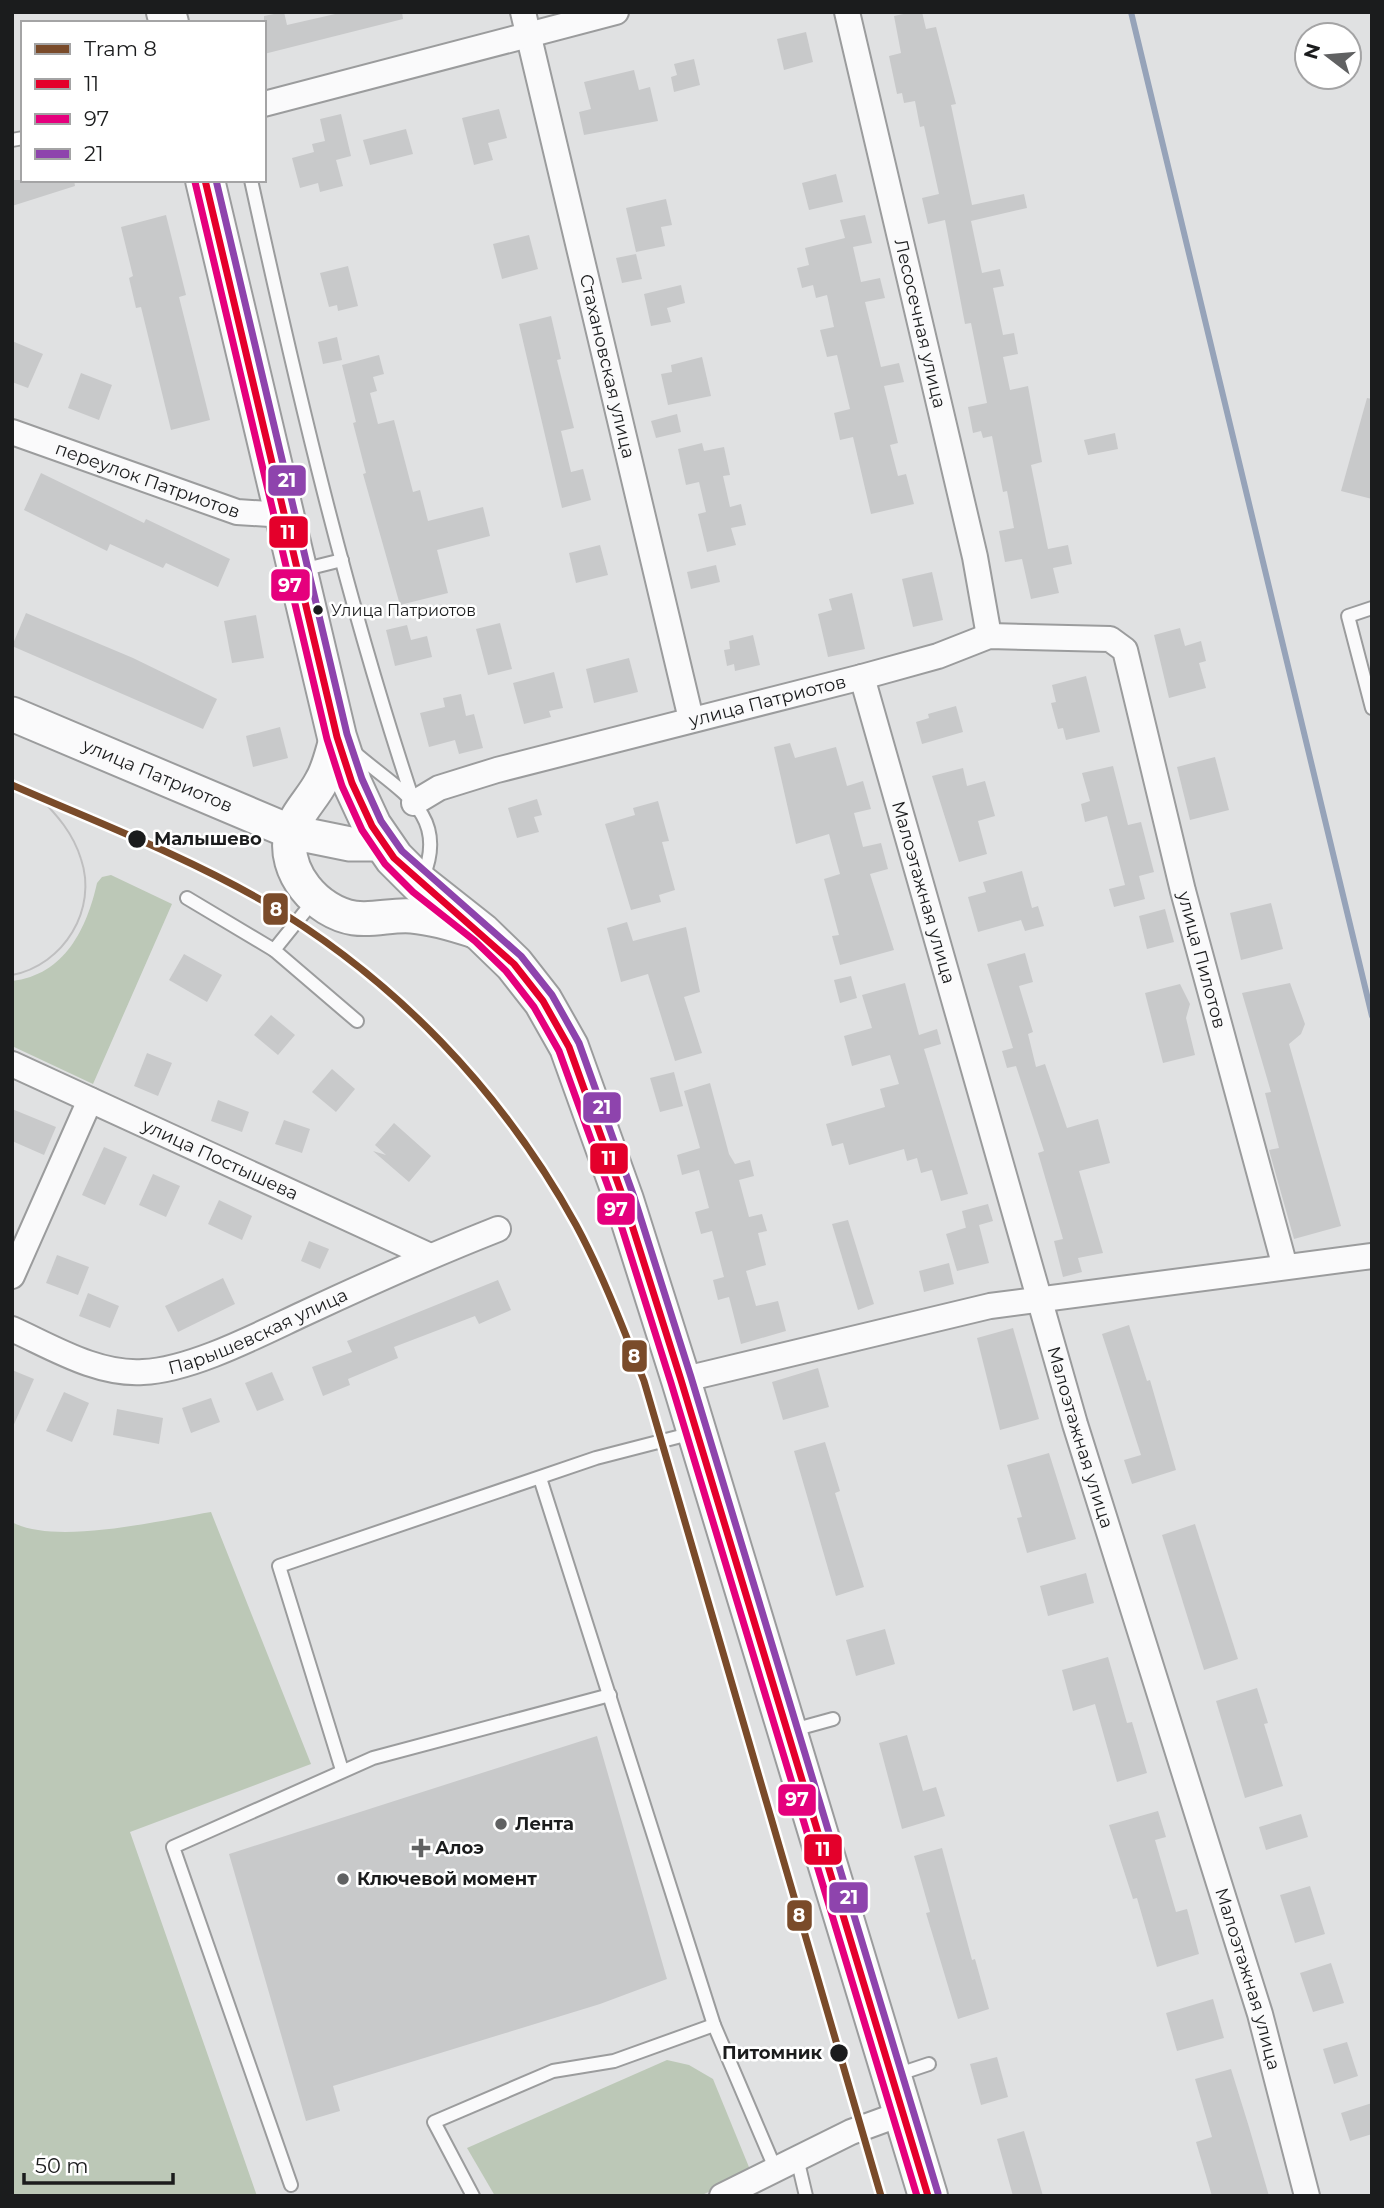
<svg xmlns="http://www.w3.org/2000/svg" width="1384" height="2208" font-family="Montserrat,sans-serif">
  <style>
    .forest { fill: #bcc8b7 }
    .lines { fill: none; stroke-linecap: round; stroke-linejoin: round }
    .stream { stroke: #96a3b9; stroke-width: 6 }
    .building { fill: #c8c9ca }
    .lane-casing { stroke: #9b9c9d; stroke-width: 16 }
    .street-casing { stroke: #9b9c9d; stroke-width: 28 }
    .secondary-casing { stroke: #9b9c9d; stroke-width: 37 }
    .primary-casing { stroke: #9b9c9d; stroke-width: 42 }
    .lane { stroke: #fafafb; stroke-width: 12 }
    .street { stroke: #fafafb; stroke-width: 24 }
    .secondary { stroke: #fafafb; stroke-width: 33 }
    .primary { stroke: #fafafb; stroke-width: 38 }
    .tram { stroke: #bfbfc0; stroke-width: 2 }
    .bus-1-casing { stroke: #fff; stroke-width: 12 }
    .bus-2-casing { stroke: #fff; stroke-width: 12 }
    .bus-3-casing { stroke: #fff; stroke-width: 12 }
    .bus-1 { stroke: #e4002b; stroke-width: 7 }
    .bus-2 { stroke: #e5007d; stroke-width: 7 }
    .bus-3 { stroke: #8e44ad; stroke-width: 7 }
    .tram-1-casing { stroke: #fff; stroke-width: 12 }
    .tram-1 { stroke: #7a4b2a; stroke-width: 7 }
    .bus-dot { fill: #1b1c1d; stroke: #fff; stroke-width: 2.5 }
    .poi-dot { fill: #606162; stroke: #fff; stroke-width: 2.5 }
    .labels { text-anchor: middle; stroke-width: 5; stroke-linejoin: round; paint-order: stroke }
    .bus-label { font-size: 16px; fill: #1b1c1d; stroke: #fff; text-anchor: start }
    .street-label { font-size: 18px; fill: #1b1c1d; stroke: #fff }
    .stop-label { font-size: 18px; font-weight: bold; fill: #1b1c1d; stroke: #fff; text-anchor: start }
    .poi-label { font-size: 18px; font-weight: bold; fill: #1b1c1d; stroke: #fff; text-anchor: start }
    .line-badge { stroke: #fff; stroke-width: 2.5 }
    .badge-label { font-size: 19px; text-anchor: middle; font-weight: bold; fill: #fff }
  </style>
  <rect width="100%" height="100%" fill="#e0e1e2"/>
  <g class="forest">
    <path d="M 111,875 L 172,904 L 93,1084 L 12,1046 L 12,981 C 65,975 87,928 97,883 L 102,877 Z"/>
    <path d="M 211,1512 L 311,1764 L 130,1832 L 257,2196 L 12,2196 L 12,1522 C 55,1546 162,1520 211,1512 Z"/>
    <polygon points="667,2060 689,2065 713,2079 751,2172 700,2196 495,2196 467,2148"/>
  </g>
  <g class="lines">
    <polyline class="stream" points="1131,12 1372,1016"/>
  </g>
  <g class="building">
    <polygon points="284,12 287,25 344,12 402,12 403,19 264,54 264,16"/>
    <polygon points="913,12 922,12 926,29 936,27 956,104 951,105 972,205 1024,194 1027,208 971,221 982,273 1000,269 1004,286 993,288 1003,335 1014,333 1018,354 1003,357 1010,390 1028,386 1042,462 1031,465 1048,549 1068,545 1072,564 1053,568 1059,593 1031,599 1022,559 1005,562 999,531 1014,528 1007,491 1003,492 992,436 983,438 981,431 973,433 968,407 987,403 971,323 965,324 945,220 928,224 922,198 939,194 924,126 920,127 915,101 904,103 902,93 897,94 889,56 901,53 894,16"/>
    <polygon points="806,32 813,62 784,70 777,39"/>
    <polygon points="694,59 700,85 674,92 671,77 677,75 674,64"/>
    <polygon points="634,70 639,90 650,87 658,121 584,135 579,112 591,109 584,82"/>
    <polygon points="499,109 507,138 488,143 493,160 474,165 462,118"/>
    <polygon points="341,114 351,156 336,160 343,186 320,192 318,183 300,188 292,158 314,152 312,144 325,141 320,119"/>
    <polygon points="406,129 413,154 370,165 363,140"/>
    <polygon points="836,174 843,202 809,210 802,183"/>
    <polygon points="12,180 74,180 75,186 12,206"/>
    <polygon points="666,199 672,225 661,227 665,246 636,252 626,208"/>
    <polygon points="166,215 186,295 179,297 210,420 171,430 141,307 136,308 129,278 133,276 121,227"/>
    <polygon points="865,215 872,243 853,247 861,282 880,278 885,298 865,302 881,367 899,363 904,382 884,386 898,443 890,445 898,476 906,474 914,504 871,514 853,437 840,440 834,413 850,409 837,355 827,357 820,330 834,327 827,295 816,298 813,285 802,288 797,268 809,265 805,248 845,238 840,220"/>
    <polygon points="529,235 538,269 502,279 493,244"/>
    <polygon points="636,254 642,279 622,283 616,258"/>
    <polygon points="348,266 358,306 338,311 337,305 329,307 320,273"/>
    <polygon points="681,285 685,303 667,308 671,322 651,326 644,294"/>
    <polygon points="551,316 561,359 557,360 574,428 561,431 571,472 583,469 591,500 562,508 519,324"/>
    <polygon points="337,337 342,360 323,364 318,342"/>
    <polygon points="12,341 43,354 28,388 12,382"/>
    <polygon points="379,355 384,374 373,377 377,391 370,393 378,424 394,420 413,492 420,490 428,521 483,507 490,536 437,550 448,593 400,605 363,474 366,473 353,423 356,422 342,365"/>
    <polygon points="702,357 711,396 668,405 661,374 672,372 671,365"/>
    <polygon points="81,373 112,385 99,420 68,408"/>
    <polygon points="1367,398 1372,399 1372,499 1341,491"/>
    <polygon points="677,414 681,432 656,438 651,421"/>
    <polygon points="1115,433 1118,449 1088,455 1084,440"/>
    <polygon points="702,443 704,451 724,447 730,475 723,476 730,507 741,504 746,525 731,528 736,545 707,552 698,514 706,512 699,482 686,485 678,449"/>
    <polygon points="41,473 144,523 146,519 230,559 218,587 166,563 163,568 110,544 107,551 24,510"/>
    <polygon points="600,545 608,575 576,583 569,553"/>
    <polygon points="716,565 720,582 691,589 687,572"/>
    <polygon points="932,572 943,620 913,627 902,579"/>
    <polygon points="852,593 865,649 828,657 818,614 832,610 829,599"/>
    <polygon points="26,613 133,658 217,699 203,729 12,646"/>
    <polygon points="256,615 264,658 232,663 224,621"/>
    <polygon points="500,623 512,669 488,675 476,629"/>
    <polygon points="407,625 411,640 427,636 432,657 395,666 386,630"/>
    <polygon points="1180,628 1185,646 1201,641 1206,661 1199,663 1206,688 1169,698 1154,635"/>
    <polygon points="753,635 760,665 735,671 734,664 727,666 724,650 730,649 729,641"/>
    <polygon points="629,658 638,692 594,703 586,669"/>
    <polygon points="554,672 563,708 549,711 551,717 524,724 513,683"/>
    <polygon points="1086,676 1100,732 1066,740 1063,728 1058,729 1051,703 1056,702 1052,685"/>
    <polygon points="461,694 466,716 474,714 483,748 459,754 455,740 429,747 420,713 445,707 443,698"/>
    <polygon points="956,706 963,732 922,744 916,722 929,718 928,714"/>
    <polygon points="280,727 288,758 253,767 246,736"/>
    <polygon points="790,743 795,758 836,747 847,786 863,781 871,809 854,813 863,847 881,843 888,869 870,874 894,950 840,965 832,936 839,935 824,879 840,874 829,834 796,844 774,747"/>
    <polygon points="1215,757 1229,810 1190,820 1177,767"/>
    <polygon points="1113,766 1128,825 1141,822 1154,872 1139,876 1145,899 1114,907 1109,889 1125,885 1107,816 1085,822 1081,804 1090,801 1082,773"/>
    <polygon points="963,768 967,786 985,781 995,816 978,821 987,854 959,862 932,776"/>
    <polygon points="537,799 542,815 534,817 539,832 517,838 508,808"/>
    <polygon points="658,801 669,841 662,842 675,890 659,895 661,902 631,910 605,824 635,815 633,808"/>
    <polygon points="1022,871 1032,908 1038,906 1044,926 1025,931 1021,920 978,932 968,897 986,892 983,882"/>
    <polygon points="1271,903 1283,949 1241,960 1230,913"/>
    <polygon points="1165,909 1174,942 1147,949 1139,916"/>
    <polygon points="627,922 633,941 686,927 700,992 684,997 702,1053 675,1061 648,974 621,982 607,928"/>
    <polygon points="1025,953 1033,982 1019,986 1033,1032 1028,1034 1036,1067 1045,1064 1067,1128 1098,1119 1110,1163 1079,1171 1103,1253 1078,1258 1082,1272 1063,1277 1054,1241 1063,1239 1038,1153 1044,1151 1016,1066 1007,1068 1002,1051 1013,1048 987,964"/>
    <polygon points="184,954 222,975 207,1002 169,980"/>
    <polygon points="851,976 857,998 840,1003 834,980"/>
    <polygon points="905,983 919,1035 937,1029 941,1044 924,1049 968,1194 941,1201 932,1170 921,1173 917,1158 907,1161 904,1149 849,1165 843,1143 832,1146 826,1124 885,1107 880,1089 899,1084 890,1055 852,1066 844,1036 872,1028 862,995"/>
    <polygon points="1290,983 1305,1024 1301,1034 1289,1044 1341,1226 1294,1239 1269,1150 1279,1148 1265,1093 1271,1092 1242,993"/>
    <polygon points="1180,984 1190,1004 1186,1018 1195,1055 1163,1063 1145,993"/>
    <polygon points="271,1015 295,1035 278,1055 254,1035"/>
    <polygon points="147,1053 172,1063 158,1096 134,1086"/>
    <polygon points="332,1069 355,1089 336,1112 312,1092"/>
    <polygon points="674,1072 683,1106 660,1112 650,1078"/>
    <polygon points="710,1083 729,1154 735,1164 750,1160 754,1176 739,1180 749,1217 762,1214 767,1231 758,1233 766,1265 746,1271 756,1306 778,1301 786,1331 741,1344 729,1297 718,1300 713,1280 724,1277 712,1231 701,1234 695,1212 709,1208 699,1170 682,1175 677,1155 700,1148 684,1091"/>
    <polygon points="218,1100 249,1112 242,1132 211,1121"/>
    <polygon points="12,1109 56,1127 44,1155 12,1141"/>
    <polygon points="284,1120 310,1129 302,1153 275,1144"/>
    <polygon points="394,1123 431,1156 409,1182 373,1151 386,1155 375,1145"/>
    <polygon points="104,1147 127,1157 105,1205 82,1195"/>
    <polygon points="153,1174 180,1186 166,1217 139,1205"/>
    <polygon points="219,1200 252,1216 242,1240 208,1224"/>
    <polygon points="988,1204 993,1221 979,1225 989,1263 957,1271 946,1234 971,1226 966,1228 962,1211"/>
    <polygon points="848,1220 874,1304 858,1310 832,1224"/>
    <polygon points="309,1241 329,1249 320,1269 301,1261"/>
    <polygon points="57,1255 89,1267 78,1295 46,1283"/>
    <polygon points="949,1263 954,1284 924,1292 919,1271"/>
    <polygon points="223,1278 235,1304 178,1332 165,1306"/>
    <polygon points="498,1280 511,1310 479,1324 475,1316 394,1347 398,1358 348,1379 350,1385 323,1396 312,1367 352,1352 347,1341"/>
    <polygon points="88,1293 119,1306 110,1328 79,1316"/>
    <polygon points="1129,1325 1147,1381 1150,1380 1176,1470 1132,1484 1124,1460 1141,1455 1102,1334"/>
    <polygon points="1013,1328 1039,1419 1000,1430 977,1338"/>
    <polygon points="818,1368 829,1407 783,1420 772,1382"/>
    <polygon points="12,1370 34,1379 12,1429"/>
    <polygon points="272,1372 284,1400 257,1411 245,1383"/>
    <polygon points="64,1392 89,1403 72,1442 46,1431"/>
    <polygon points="211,1398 220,1422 191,1433 182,1408"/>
    <polygon points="117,1409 163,1418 159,1444 113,1435"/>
    <polygon points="825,1442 840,1491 835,1493 864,1587 836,1596 794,1451"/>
    <polygon points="1049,1453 1076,1539 1027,1553 1017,1518 1022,1517 1007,1465"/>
    <polygon points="1195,1524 1238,1659 1204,1670 1162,1535"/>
    <polygon points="1086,1573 1094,1603 1048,1616 1040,1586"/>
    <polygon points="885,1629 895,1664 856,1676 846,1640"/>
    <polygon points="1108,1657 1127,1723 1132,1722 1147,1773 1117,1782 1095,1704 1073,1711 1062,1670"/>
    <polygon points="1257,1688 1268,1723 1264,1724 1283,1786 1245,1798 1216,1701"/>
    <polygon points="907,1735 923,1791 936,1787 945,1816 902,1829 879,1743"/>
    <polygon points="597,1736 667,1979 600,2004 333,2086 340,2111 306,2121 229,1854"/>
    <polygon points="1158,1811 1166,1837 1155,1840 1176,1912 1187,1909 1199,1954 1157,1967 1137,1898 1133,1899 1109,1825"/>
    <polygon points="1301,1814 1308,1837 1266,1850 1259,1827"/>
    <polygon points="942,1848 972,1960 975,1959 989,2009 958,2019 926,1913 930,1912 914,1856"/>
    <polygon points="1310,1886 1325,1934 1295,1943 1280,1895"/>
    <polygon points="1331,1963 1344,2003 1313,2012 1300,1973"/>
    <polygon points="1213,1999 1224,2038 1177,2051 1166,2013"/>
    <polygon points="1347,2042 1358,2076 1334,2084 1323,2049"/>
    <polygon points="997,2057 1008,2097 981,2105 970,2064"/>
    <polygon points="1231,2069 1249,2127 1269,2196 1212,2196 1196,2142 1212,2137 1195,2079"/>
    <polygon points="1372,2103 1372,2134 1350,2141 1341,2113"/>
    <polygon points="1024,2131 1043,2196 1013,2196 997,2139"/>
  </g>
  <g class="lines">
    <defs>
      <g id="lane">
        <polyline points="12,140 23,138"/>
        <path d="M 251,180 C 297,390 346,599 414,803"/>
        <polyline points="302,570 342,560"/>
        <polyline points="1372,608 1348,616 1372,708"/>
        <path d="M 354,752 C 397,790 450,812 423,877"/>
        <polyline points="187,898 274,950 357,1021"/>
        <polyline points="274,950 315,899"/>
        <polyline points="540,1478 714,2025 775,2168"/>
        <polyline points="793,1730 833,1719"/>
        <polyline points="342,1770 279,1566 596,1458 693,1433"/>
        <polyline points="896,2075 929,2064"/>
        <polyline points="797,2158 806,2196"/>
        <polyline points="291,2185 173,1847 373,1758 610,1695"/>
        <polyline points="473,2196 434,2122 553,2071 614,2061 714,2025"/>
      </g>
      <g id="street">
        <path id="s1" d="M 523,12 L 691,719"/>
        <path id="s2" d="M 847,12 L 975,557 L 989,636"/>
        <polyline points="264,104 616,12"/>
        <path id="s3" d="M 12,432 L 237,512 L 285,515"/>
        <path id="s4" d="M 862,677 L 1075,1424 L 1260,2014 L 1307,2196"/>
        <path id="s5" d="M 414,803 L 439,788 L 497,770 L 862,677 L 938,656 L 989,636 L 1110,639 L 1125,650 L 1183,891 L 1285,1267"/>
        <path id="s6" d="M 12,1064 L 430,1256"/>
        <polyline points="12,1276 90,1100"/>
        <path id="s7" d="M 12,1329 C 52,1347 97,1375 143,1372 C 191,1370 258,1335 303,1314 C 367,1284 432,1255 498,1229"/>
        <polyline points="681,1380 990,1306 1372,1256"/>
        <polyline points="722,2196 851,2132 903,2113"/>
      </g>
      <g id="secondary">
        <path id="s8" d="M 12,714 L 291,832 L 350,844 L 385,844"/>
        <path d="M 337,737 C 332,752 329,769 321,782 C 313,798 294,816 291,833 C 282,872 317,912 354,918 C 374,921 393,914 412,916 C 434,918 454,924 475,931"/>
      </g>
      <g id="primary">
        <polyline points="166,12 169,23"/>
        <polyline points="205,180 337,737 352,783 372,826 394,858 420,884 482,933 514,964 543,1001 569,1047 624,1200 681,1380 928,2196"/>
      </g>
    </defs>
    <use href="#lane" class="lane-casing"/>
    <use href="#street" class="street-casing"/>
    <use href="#secondary" class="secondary-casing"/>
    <use href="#primary" class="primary-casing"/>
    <use href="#lane" class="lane"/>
    <use href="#street" class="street"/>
    <use href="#secondary" class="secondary"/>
    <use href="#primary" class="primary"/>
    <path class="tram" d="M 12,975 C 64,965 98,909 81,859 C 73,833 57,815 39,797"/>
    <defs>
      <polyline id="bus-1" points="205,180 337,737 352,783 372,826 394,858 514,964 543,1001 569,1047 624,1200 681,1380 928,2196"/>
      <polyline id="bus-2" points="195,182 327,739 342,786 362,830 385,864 413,892 475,941 506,971 534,1007 559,1051 614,1203 671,1383 917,2196"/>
      <polyline id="bus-3" points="216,180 347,734 362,779 381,821 402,851 521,956 552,995 579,1043 634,1197 691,1377 938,2193"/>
    </defs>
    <use href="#bus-1" class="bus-1-casing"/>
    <use href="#bus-2" class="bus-2-casing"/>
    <use href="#bus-3" class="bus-3-casing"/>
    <use href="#bus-1" class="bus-1"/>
    <use href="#bus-2" class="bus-2"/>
    <use href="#bus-3" class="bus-3"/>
    <defs>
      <path id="tram-1" d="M 12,785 C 96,822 183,855 263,901 C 395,979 502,1091 576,1225 C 603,1275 623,1328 644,1381 L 881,2196"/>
    </defs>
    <use href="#tram-1" class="tram-1-casing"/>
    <use href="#tram-1" class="tram-1"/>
  </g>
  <g class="bus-dot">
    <circle cx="318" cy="610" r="6"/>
    <circle cx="137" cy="839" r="10"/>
    <circle cx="839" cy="2053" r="10"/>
  </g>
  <g class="poi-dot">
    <circle cx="501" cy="1824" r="7"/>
    <path d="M417.5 1837.5h7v7h7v7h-7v7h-7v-7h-7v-7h7z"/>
    <circle cx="343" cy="1879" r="7"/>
  </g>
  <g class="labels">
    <g class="bus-label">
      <text x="331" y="616">Улица Патриотов</text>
    </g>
    <g class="street-label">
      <text dy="6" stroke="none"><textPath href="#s2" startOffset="320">Лесосечная улица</textPath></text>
      <text dy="6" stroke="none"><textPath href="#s1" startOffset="364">Стахановская улица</textPath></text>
      <text dy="6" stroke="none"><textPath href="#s3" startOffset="144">переулок Патриотов</textPath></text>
      <text dy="6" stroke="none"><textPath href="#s5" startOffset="369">улица Патриотов</textPath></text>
      <text dy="6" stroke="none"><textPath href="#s8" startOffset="158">улица Патриотов</textPath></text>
      <text dy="6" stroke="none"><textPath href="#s4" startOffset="224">Малоэтажная улица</textPath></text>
      <text dy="6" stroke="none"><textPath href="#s5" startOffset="1059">улица Пилотов</textPath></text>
      <text dy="6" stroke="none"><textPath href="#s6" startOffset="229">улица Постышева</textPath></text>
      <text dy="6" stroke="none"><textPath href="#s7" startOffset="262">Парышевская улица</textPath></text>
      <text dy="6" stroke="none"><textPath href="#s4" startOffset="791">Малоэтажная улица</textPath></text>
      <text dy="6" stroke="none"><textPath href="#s4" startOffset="1358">Малоэтажная улица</textPath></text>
    </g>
    <g class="stop-label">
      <text x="154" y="845">Малышево</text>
      <text x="822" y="2059" text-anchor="end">Питомник</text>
    </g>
    <g class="poi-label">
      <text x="515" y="1830">Лента</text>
      <text x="435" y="1854">Алоэ</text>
      <text x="357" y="1885">Ключевой момент</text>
    </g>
  </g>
  <g class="line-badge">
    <rect x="267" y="464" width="40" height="33" rx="7" fill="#8e44ad"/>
    <rect x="268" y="515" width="41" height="34" rx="7" fill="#e4002b"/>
    <rect x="270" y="568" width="41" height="34" rx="7" fill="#e5007d"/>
    <rect x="262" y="892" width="27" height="34" rx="7" fill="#7a4b2a"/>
    <rect x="582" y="1091" width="40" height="33" rx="7" fill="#8e44ad"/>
    <rect x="589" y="1142" width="40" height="33" rx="7" fill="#e4002b"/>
    <rect x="596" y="1192" width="40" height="34" rx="7" fill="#e5007d"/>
    <rect x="621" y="1339" width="27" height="34" rx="7" fill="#7a4b2a"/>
    <rect x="777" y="1783" width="40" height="34" rx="7" fill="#e5007d"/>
    <rect x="803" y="1833" width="40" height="33" rx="7" fill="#e4002b"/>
    <rect x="828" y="1881" width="41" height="33" rx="7" fill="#8e44ad"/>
    <rect x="786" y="1899" width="27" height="33" rx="7" fill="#7a4b2a"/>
  </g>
  <g class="badge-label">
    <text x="287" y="487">21</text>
    <text x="288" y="539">11</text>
    <text x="290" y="592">97</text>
    <text x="276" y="916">8</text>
    <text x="602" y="1114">21</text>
    <text x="609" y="1165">11</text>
    <text x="616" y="1216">97</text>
    <text x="634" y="1363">8</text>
    <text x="797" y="1806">97</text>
    <text x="823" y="1856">11</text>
    <text x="849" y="1904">21</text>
    <text x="799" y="1922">8</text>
  </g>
  <rect width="1384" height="2208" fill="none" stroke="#1b1c1d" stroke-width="28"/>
  <rect x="21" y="21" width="245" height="161" fill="#ffffff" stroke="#a4a4a5" stroke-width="2"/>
  <rect x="35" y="44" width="35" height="10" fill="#7a4b2a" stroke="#a4a4a5" stroke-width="2"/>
  <text x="84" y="56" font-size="21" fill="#1b1c1d">Tram 8</text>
  <rect x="35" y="79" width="35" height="10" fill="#e4002b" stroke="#a4a4a5" stroke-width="2"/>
  <text x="84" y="91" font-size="21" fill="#1b1c1d">11</text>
  <rect x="35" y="114" width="35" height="10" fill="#e5007d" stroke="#a4a4a5" stroke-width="2"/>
  <text x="84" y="126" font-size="21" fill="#1b1c1d">97</text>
  <rect x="35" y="149" width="35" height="10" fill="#8e44ad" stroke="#a4a4a5" stroke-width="2"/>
  <text x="84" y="161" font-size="21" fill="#1b1c1d">21</text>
  <g transform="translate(1328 56) rotate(286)"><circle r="33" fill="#ffffff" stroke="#a4a4a5" stroke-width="2"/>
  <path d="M0-5L12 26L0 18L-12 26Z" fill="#606162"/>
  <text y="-10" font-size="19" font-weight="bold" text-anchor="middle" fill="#1b1c1d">N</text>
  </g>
  <path d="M24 2173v10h149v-10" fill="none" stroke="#1b1c1d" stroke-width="3.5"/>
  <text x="35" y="2173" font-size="21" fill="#1b1c1d" stroke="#ffffff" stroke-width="5" paint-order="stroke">50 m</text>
</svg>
